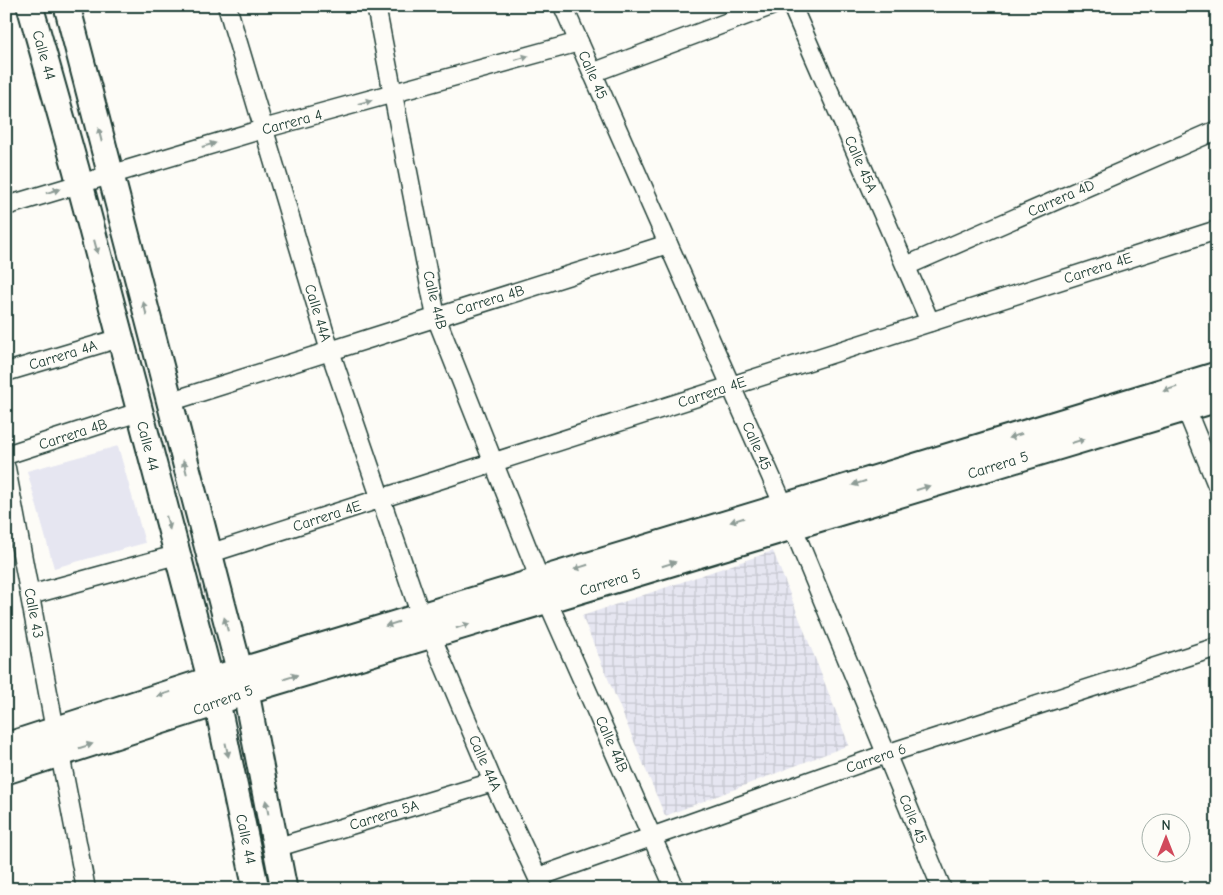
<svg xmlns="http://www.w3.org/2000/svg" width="1223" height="895" font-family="'Comic Neue',sans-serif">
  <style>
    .built { fill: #e6e6f1 }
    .industrial { fill: url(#industrial-grid) }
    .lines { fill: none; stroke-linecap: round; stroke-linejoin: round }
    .minor-casing { stroke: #1f3d34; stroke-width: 21 }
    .secondary-casing { stroke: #1f3d34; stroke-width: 29 }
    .minor { stroke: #fdfcf7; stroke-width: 18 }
    .secondary { stroke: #fdfcf7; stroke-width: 25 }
    .oneway { fill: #8e9c96 }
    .labels { text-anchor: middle; stroke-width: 4; stroke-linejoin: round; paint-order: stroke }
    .street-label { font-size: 15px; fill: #1f3d34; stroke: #fdfcf7 }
  </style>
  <defs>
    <pattern id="industrial-grid" width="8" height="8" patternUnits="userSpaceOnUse" patternTransform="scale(1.25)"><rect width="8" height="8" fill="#e6e6f1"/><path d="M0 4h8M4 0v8" fill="none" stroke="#c5c6cf"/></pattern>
  </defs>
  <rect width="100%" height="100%" fill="#fdfcf7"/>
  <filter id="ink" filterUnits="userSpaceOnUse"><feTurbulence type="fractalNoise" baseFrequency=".02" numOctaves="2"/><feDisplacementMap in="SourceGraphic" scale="10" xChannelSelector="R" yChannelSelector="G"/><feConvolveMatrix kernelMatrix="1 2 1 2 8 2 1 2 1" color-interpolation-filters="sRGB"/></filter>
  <g filter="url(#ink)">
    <polygon class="built" points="118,446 145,543 54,568 27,471"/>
    <polygon class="industrial" points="773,551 849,745 665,816 582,616"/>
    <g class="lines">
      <defs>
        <g id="minor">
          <polyline points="227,6 330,351 421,616"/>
          <polyline points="376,6 436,317 540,580"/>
          <polyline points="563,6 784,506 942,889"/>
          <polyline points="792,6 930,322"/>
          <polyline points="592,73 771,6"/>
          <polyline points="6,206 263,129 579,42"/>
          <polyline points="906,266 1217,130"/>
          <polyline points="6,372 120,338"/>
          <polyline points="169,402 668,244"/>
          <polyline points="1186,409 1217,485"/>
          <polyline points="6,455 139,412"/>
          <polyline points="6,468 55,730"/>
          <polyline points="208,554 1217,230"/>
          <polyline points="30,595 176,555"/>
          <polyline points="547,600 675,889"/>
          <polyline points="431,635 493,782 543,889"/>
          <polyline points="60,754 86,889"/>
          <polyline points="275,848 493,782"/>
          <polyline points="538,877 886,754 1217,647"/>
        </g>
        <g id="secondary">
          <polyline points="30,6 76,169 219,712 256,889"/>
          <polyline points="67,6 248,703 284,889"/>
          <polyline points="6,746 200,683 1217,375"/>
          <polyline points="6,771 207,706 255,688 1217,399"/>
        </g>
      </defs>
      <use href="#minor" class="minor-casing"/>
      <use href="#secondary" class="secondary-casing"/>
      <use href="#minor" class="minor"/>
      <use href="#secondary" class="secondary"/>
    </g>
    <defs><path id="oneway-solid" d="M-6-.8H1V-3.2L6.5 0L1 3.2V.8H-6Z" transform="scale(1.25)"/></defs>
    <g class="oneway">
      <use href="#oneway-solid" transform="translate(522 58) rotate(-16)"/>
      <use href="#oneway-solid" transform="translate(365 102) rotate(-15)"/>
      <use href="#oneway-solid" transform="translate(100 135) rotate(-104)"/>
      <use href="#oneway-solid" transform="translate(209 145) rotate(-16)"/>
      <use href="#oneway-solid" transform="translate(53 191) rotate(-17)"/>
      <use href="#oneway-solid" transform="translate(96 247) rotate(75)"/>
      <use href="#oneway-solid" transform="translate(145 309) rotate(-104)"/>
      <use href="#oneway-solid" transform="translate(1170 389) rotate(163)"/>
      <use href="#oneway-solid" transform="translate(1015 436) rotate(163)"/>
      <use href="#oneway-solid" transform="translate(1078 441) rotate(-17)"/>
      <use href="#oneway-solid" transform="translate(185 467) rotate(-104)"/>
      <use href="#oneway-solid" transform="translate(859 483) rotate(163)"/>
      <use href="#oneway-solid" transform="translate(923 488) rotate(-17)"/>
      <use href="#oneway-solid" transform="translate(737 520) rotate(163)"/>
      <use href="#oneway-solid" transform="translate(168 523) rotate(75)"/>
      <use href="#oneway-solid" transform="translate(669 564) rotate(-17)"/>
      <use href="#oneway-solid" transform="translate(581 567) rotate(163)"/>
      <use href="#oneway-solid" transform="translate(226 624) rotate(-105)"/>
      <use href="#oneway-solid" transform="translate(392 624) rotate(163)"/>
      <use href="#oneway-solid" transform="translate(463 626) rotate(-17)"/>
      <use href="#oneway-solid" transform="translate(291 677) rotate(-17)"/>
      <use href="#oneway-solid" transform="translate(164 694) rotate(162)"/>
      <use href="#oneway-solid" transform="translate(86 746) rotate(-18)"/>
      <use href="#oneway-solid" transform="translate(227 750) rotate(78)"/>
      <use href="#oneway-solid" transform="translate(267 807) rotate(-101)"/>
    </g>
  </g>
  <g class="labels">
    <g class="street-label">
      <text transform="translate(44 55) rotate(74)" y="5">Calle 44</text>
      <text transform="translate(593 75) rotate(66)" y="5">Calle 45</text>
      <text transform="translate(292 122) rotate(-15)" y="5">Carrera 4</text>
      <text transform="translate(861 164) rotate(66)" y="5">Calle 45A</text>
      <text transform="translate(1061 198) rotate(-24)" y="5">Carrera 4D</text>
      <text transform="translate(1098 268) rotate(-18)" y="5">Carrera 4E</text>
      <text transform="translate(435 300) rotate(76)" y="5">Calle 44B</text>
      <text transform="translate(490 300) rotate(-17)" y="5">Carrera 4B</text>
      <text transform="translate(318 313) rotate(73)" y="5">Calle 44A</text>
      <text transform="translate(63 355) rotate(-17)" y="5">Carrera 4A</text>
      <text transform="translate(712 392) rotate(-18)" y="5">Carrera 4E</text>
      <text transform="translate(73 434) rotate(-18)" y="5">Carrera 4B</text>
      <text transform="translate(148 446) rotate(75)" y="5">Calle 44</text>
      <text transform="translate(757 446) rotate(66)" y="5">Calle 45</text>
      <text transform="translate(998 465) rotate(-17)" y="5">Carrera 5</text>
      <text transform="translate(327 516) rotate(-18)" y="5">Carrera 4E</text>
      <text transform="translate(610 582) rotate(-17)" y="5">Carrera 5</text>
      <text transform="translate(34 613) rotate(79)" y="5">Calle 43</text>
      <text transform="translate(223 700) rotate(-20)" y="5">Carrera 5</text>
      <text transform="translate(612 744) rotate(66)" y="5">Calle 44B</text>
      <text transform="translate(876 758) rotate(-19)" y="5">Carrera 6</text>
      <text transform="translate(485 763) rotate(66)" y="5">Calle 44A</text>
      <text transform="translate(384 815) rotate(-17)" y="5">Carrera 5A</text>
      <text transform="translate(913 819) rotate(68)" y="5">Calle 45</text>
      <text transform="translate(246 839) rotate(78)" y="5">Calle 44</text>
    </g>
  </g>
  <rect width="1223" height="895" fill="none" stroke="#fdfcf7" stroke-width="25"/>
  <rect x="12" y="12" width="1198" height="870" fill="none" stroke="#1f3d34" stroke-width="2" filter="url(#ink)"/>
  <g transform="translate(1166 838)"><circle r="24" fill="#fdfcf7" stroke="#a4b0a9"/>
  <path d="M0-4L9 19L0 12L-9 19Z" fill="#d1495b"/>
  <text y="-8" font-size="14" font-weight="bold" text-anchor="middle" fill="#1f3d34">N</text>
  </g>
</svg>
